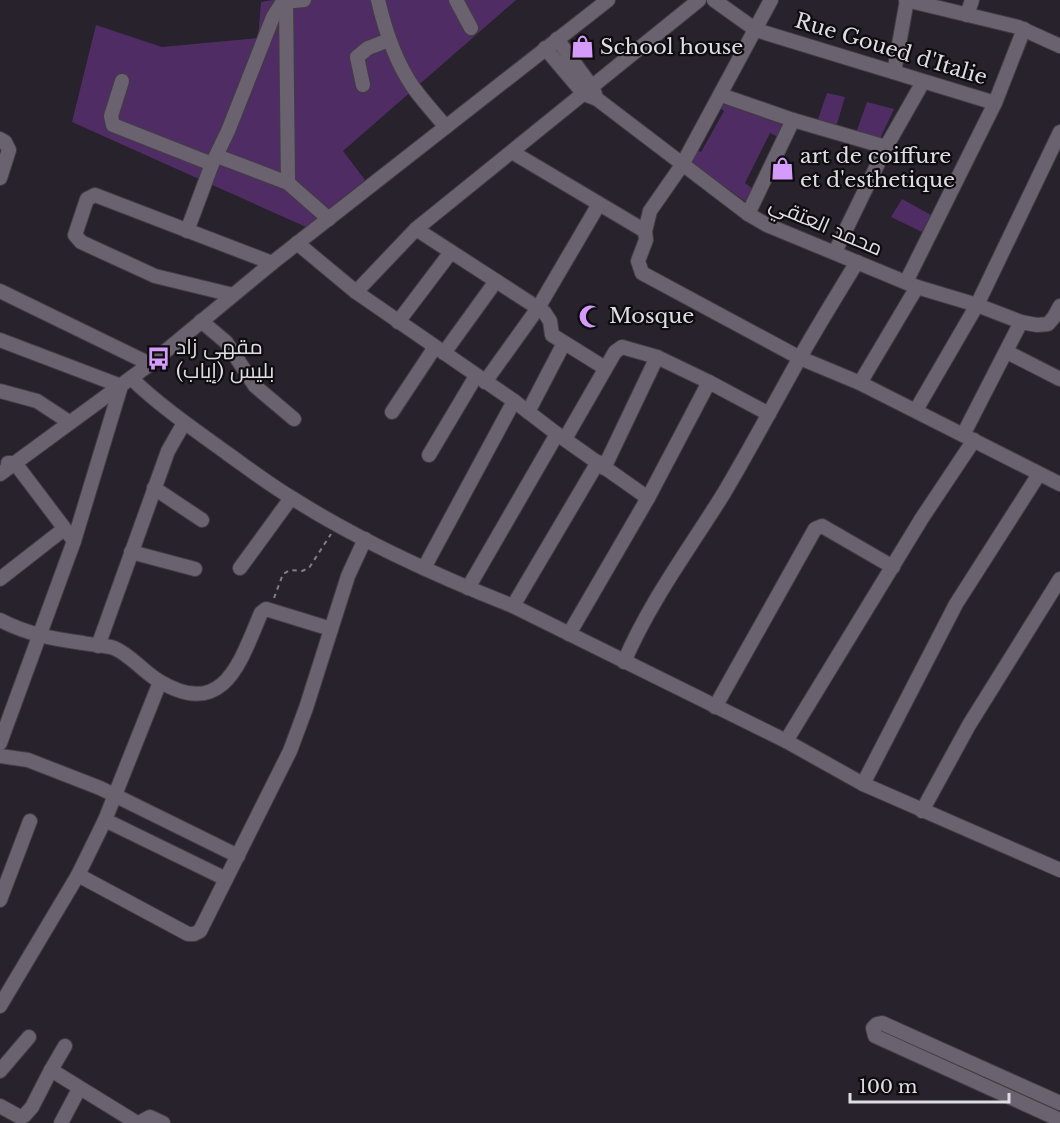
<svg xmlns="http://www.w3.org/2000/svg" width="1060" height="1123" font-family="'Libre Baskerville',Cairo,serif">
  <style>
    .green { fill: #4f2d64 }
    .lines { fill: none; stroke-linecap: round; stroke-linejoin: round }
    .minor-casing { stroke: #423d45; stroke-width: 16 }
    .path { stroke: #837e86; stroke-width: 2; stroke-dasharray: 4.5 4.5; stroke-linecap: butt }
    .minor { stroke: #6a636f; stroke-width: 14 }
    .labels { text-anchor: middle; stroke-width: 4.5; stroke-linejoin: round; paint-order: stroke }
    .poi-label { font-size: 21px; fill: #e0dce3; stroke: #0f0c10; text-anchor: start }
    .street-label { font-size: 21px; fill: #e0dce3; stroke: #0f0c10 }
  </style>
  <rect width="100%" height="100%" fill="#27222b"/>
  <g class="green">
    <polygon points="273,0 516,0 343,151 365,180 306,227 72,122 96,25 162,47 258,38 261,2"/>
    <polygon points="827,93 845,97 836,127 817,122"/>
    <polygon points="867,102 894,109 879,141 856,133"/>
    <polygon points="720,103 786,126 780,138 770,133 745,183 753,189 746,202 691,162 694,149 701,152 724,111 717,105"/>
    <polygon points="902,199 931,215 922,232 891,217"/>
  </g>
  <g class="lines">
    <defs>
      <g id="minor">
        <path d="M 378,0 C 385,30 395,61 413,87 C 423,101 435,114 446,127"/>
        <polyline points="456,0 471,28"/>
        <polyline points="714,0 756,30 995,103"/>
        <polyline points="771,0 682,165 650,211 645,231 646,240 638,261 642,273 800,358 860,383 1060,484"/>
        <polyline points="906,0 1018,27 1060,46"/>
        <polyline points="283,2 304,0"/>
        <polyline points="286,2 288,183"/>
        <polyline points="967,15 972,0"/>
        <polyline points="557,39 592,87 595,94"/>
        <polyline points="545,48 584,94 597,99 748,214 767,225 917,287 977,305 1021,322 1037,325 1048,324 1054,317 1060,306"/>
        <polyline points="894,72 907,0"/>
        <polyline points="122,81 111,116 113,125 212,164 187,231"/>
        <polyline points="363,85 357,57 368,48 389,40"/>
        <polyline points="721,95 793,120 886,147"/>
        <polyline points="0,139 5,142 9,150 0,178"/>
        <polyline points="512,152 645,231"/>
        <polyline points="217,156 288,183 329,219"/>
        <polyline points="212,164 228,131 273,17 284,0"/>
        <polyline points="748,214 793,120"/>
        <polyline points="416,229 544,312 550,321 552,335 605,368"/>
        <polyline points="297,243 356,292 514,401 557,434 648,498"/>
        <polyline points="835,252 886,147 923,82"/>
        <polyline points="906,282 995,103 1024,29"/>
        <polyline points="0,291 150,364"/>
        <polyline points="356,292 416,229 699,0"/>
        <polyline points="233,295 155,276 81,242 75,235 87,199 95,195 272,263"/>
        <polyline points="201,321 226,342 255,386 294,419"/>
        <polyline points="398,322 451,252"/>
        <polyline points="0,340 121,386 74,541 0,743"/>
        <polyline points="1007,352 1060,379"/>
        <polyline points="444,353 496,281"/>
        <path d="M 131,378 C 161,407 195,430 228,454 C 249,469 270,485 292,498 C 361,542 437,576 513,606 L 786,741 L 863,784 L 1060,870"/>
        <polyline points="485,382 538,308 599,204"/>
        <polyline points="860,383 917,287"/>
        <polyline points="0,391 37,401 69,422"/>
        <polyline points="916,410 977,305 1060,132"/>
        <polyline points="392,412 435,347"/>
        <polyline points="528,412 564,343"/>
        <polyline points="963,435 1021,322"/>
        <polyline points="565,439 615,352 622,347 657,357 709,382 769,414"/>
        <polyline points="429,455 476,376"/>
        <polyline points="8,463 15,463 74,541"/>
        <polyline points="604,468 657,357"/>
        <polyline points="0,474 150,364 272,263 608,0"/>
        <polyline points="154,488 202,520"/>
        <polyline points="131,552 195,569"/>
        <polyline points="240,568 291,498"/>
        <polyline points="424,568 514,401"/>
        <polyline points="0,579 64,529"/>
        <polyline points="468,588 557,434"/>
        <polyline points="513,606 598,462"/>
        <path d="M 0,620 C 27,634 53,639 83,643 C 93,645 105,645 114,648 C 131,655 143,672 159,681 C 224,720 240,662 261,613 L 266,609 L 331,629"/>
        <polyline points="569,634 648,498 709,382"/>
        <polyline points="98,646 168,451 184,423"/>
        <path d="M 624,662 C 650,601 690,548 724,493 C 750,449 774,404 798,361 C 817,327 837,295 857,262"/>
        <polyline points="715,707 815,529 822,526 893,567"/>
        <polyline points="786,741 922,518 974,440"/>
        <polyline points="0,756 28,760 100,788 238,856"/>
        <polyline points="863,784 956,604 1039,474"/>
        <polyline points="922,811 969,725 1060,579"/>
        <polyline points="105,820 226,879"/>
        <polyline points="78,875 188,934 194,934 200,931 290,751 306,708 348,576 365,539"/>
        <polyline points="0,900 30,821"/>
        <polyline points="0,1006 78,875 105,820 160,682"/>
        <polyline points="65,1046 51,1070 137,1123"/>
        <polyline points="0,1071 29,1037"/>
        <polyline points="1060,1103 882,1023 877,1024 873,1028 875,1036 1060,1120"/>
        <polyline points="0,1106 20,1117 24,1116 32,1107 51,1070"/>
        <polyline points="61,1123 79,1089"/>
        <polyline points="139,1123 150,1117 163,1123"/>
      </g>
    </defs>
    <use href="#minor" class="minor-casing"/>
    <polyline class="path" points="274,598 283,574 290,570 302,571 309,568 331,534"/>
    <use href="#minor" class="minor"/>
  </g>
  <defs>
    <symbol id="shop-bare" viewBox="-9 -9 18 18"><path d="M-5-2.5h2.3a2.7 3.5 0 0 1 5.4 0H5L5.5 6h-11ZM-1.5-2.5h3a1.5 2.3 0 0 0-3 0Z" fill="#d59bfa" stroke="#0f0c10" stroke-width="2.5" paint-order="stroke"/></symbol>
    <symbol id="mosque-bare" viewBox="-9 -9 18 18"><path d="M3.5-4.9A6 6 0 1 0 3.5 4.9A5 5 0 1 1 3.5-4.9Z" fill="#d59bfa" stroke="#0f0c10" stroke-width="2.5" paint-order="stroke"/></symbol>
    <symbol id="bus-bare" viewBox="-9 -9 18 18"><path d="M-5-6H5V4H4V6H2V4H-2V6H-4V4H-5ZM-3.5-4V0h7V-4ZM-3.5 1.2v1.5H-2V1.2ZM2 1.2v1.5H3.5V1.2Z" fill="#d59bfa" stroke="#0f0c10" stroke-width="2.5" paint-order="stroke"/></symbol>
  </defs>
  <g fill-rule="evenodd">
    <use href="#shop-bare" x="566" y="30" width="33" height="33"/>
    <use href="#shop-bare" x="766" y="152" width="33" height="33"/>
    <use href="#mosque-bare" x="574" y="300" width="33" height="33"/>
    <use href="#bus-bare" x="142" y="342" width="33" height="33"/>
  </g>
  <g class="labels">
    <g class="poi-label">
      <text x="600" y="54">School house</text>
      <text x="800" y="163">art de coiffure<tspan x="800" dy="24">et d'esthetique</tspan></text>
      <text x="609" y="323">Mosque</text>
      <text x="176" y="354">مقهى زاد<tspan x="176" dy="24">بليس (إياب)</tspan></text>
    </g>
    <g class="street-label">
      <text transform="translate(891 49) rotate(17)" y="7">Rue Goued d'Italie</text>
      <text transform="translate(826 226) rotate(23)" y="7">محمد العتقي</text>
    </g>
  </g>
  <path d="M850 1093v9h159v-9" fill="none" stroke="#e0dce3" stroke-width="3"/>
  <text x="859" y="1093" font-size="18" fill="#e0dce3" stroke="#0f0c10" stroke-width="4.5" paint-order="stroke">100 m</text>
</svg>
